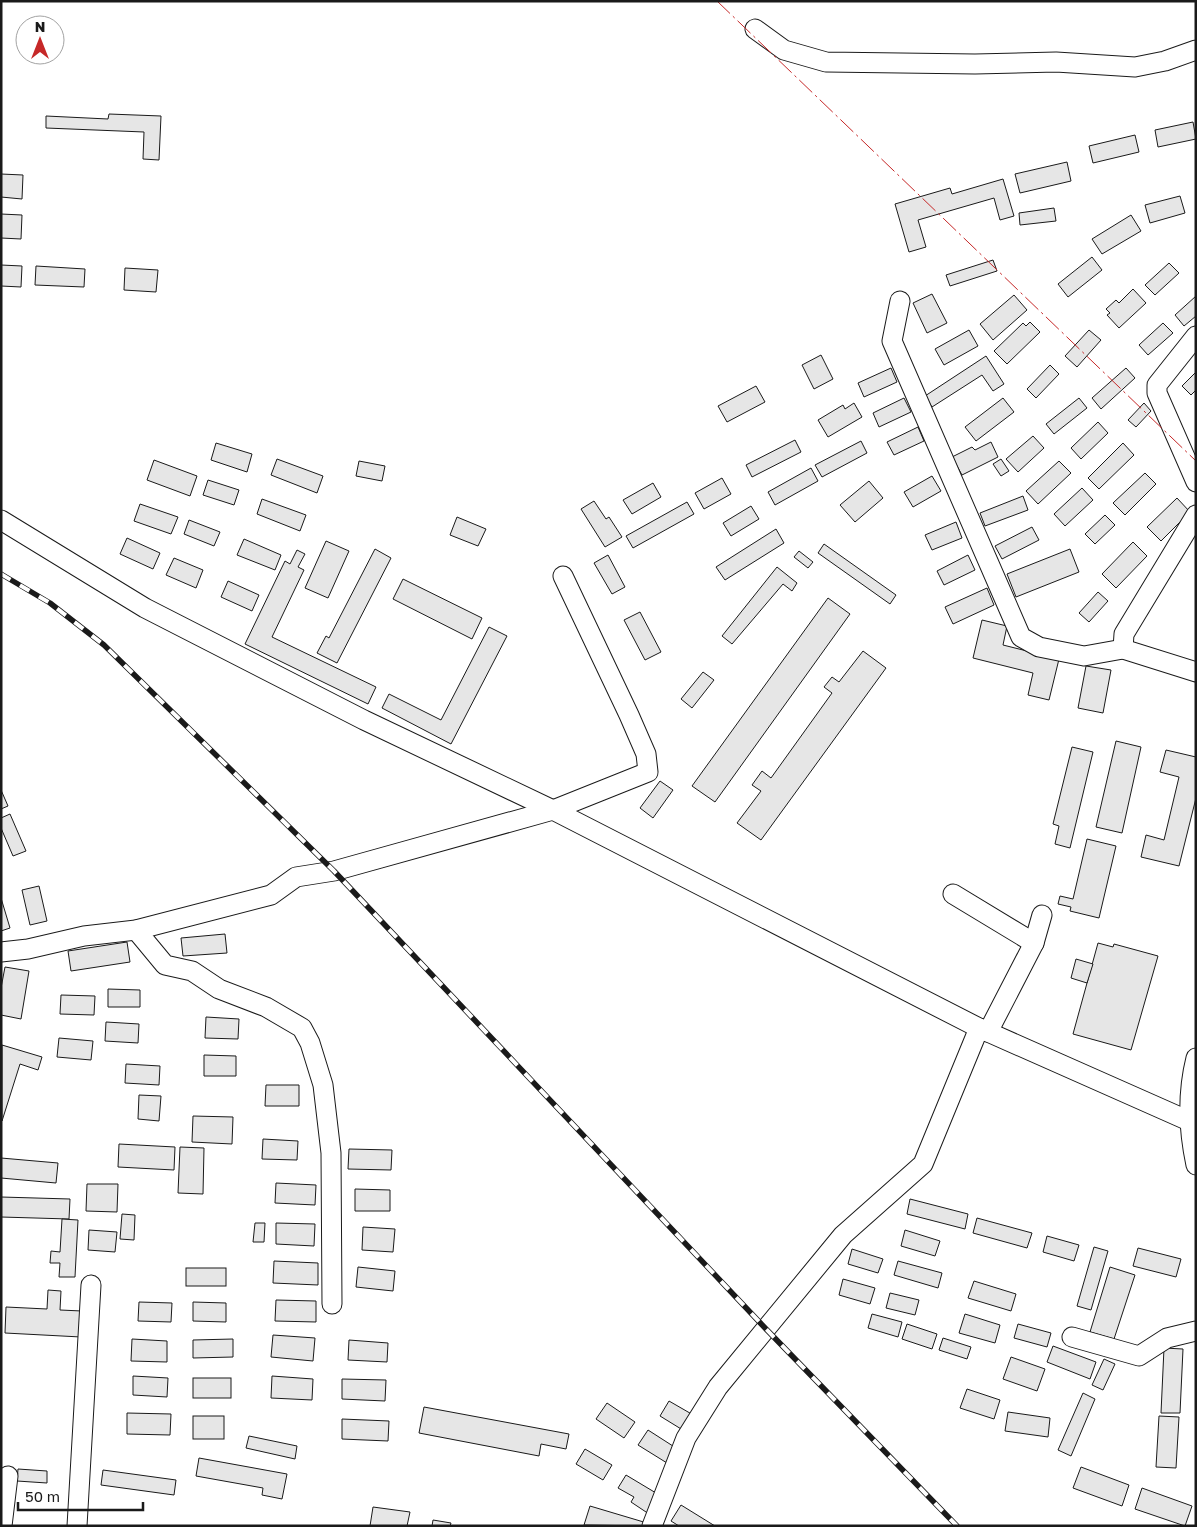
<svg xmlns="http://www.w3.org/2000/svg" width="1197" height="1527" font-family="'Golos Text',sans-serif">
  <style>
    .building { fill: #e6e6e6; stroke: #1a1a1a }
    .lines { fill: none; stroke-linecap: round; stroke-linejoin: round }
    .minor-casing { stroke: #1a1a1a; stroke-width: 21 }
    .minor { stroke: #fff; stroke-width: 19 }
    .rail-casing { stroke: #1a1a1a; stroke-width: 5.5 }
    .rail { stroke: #fff; stroke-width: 4; stroke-dasharray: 11; stroke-linecap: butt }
    .power { stroke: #c62828; stroke-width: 1; stroke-dasharray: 18 4 2.5 4; stroke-linecap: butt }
  </style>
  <rect width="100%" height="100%" fill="#fff"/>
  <g class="building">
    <polygon points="109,114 161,116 159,160 143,159 144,132 46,128 46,116 108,119"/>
    <polygon points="1193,122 1196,139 1158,147 1155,130"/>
    <polygon points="1135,135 1139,152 1093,163 1089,146"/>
    <polygon points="1067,162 1071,181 1020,193 1015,174"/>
    <polygon points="1,174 23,175 22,199 1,197"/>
    <polygon points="1003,179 1014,216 1000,220 994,198 918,220 926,247 909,252 895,204 950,188 952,194"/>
    <polygon points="1180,196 1185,213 1150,223 1145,205"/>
    <polygon points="1054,208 1056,221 1020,225 1019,213"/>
    <polygon points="1,214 22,215 21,239 1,238"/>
    <polygon points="1131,215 1141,231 1102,254 1092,239"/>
    <polygon points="1092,257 1102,270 1068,297 1058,284"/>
    <polygon points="993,260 997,271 950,286 946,275"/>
    <polygon points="1169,263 1179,273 1155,295 1145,285"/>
    <polygon points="1,265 22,266 21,287 1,286"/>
    <polygon points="36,266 85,269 84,287 35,285"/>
    <polygon points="125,268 158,270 156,292 124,290"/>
    <polygon points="1133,289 1146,303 1119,328 1107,315 1110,313 1106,309 1116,300 1119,303"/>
    <polygon points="932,294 947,323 927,333 913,303"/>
    <polygon points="1014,295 1027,310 993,340 980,324"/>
    <polygon points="1196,296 1196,316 1184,326 1175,315"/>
    <polygon points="1030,322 1040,332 1007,364 994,351 1023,323 1026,326"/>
    <polygon points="1163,323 1173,333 1148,355 1139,345"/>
    <polygon points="969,330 978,346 944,365 935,349"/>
    <polygon points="1089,330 1101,340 1077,367 1065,356"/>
    <polygon points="821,355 833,379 814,389 802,365"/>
    <polygon points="986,356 1004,384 993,391 982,375 932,407 925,396"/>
    <polygon points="1050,365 1059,374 1036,398 1027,389"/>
    <polygon points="891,368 897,382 864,397 858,383"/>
    <polygon points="1126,368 1135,378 1101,409 1092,398"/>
    <polygon points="1196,372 1196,390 1191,395 1182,386"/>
    <polygon points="756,386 765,402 727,422 718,406"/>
    <polygon points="904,398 911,412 879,427 873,413"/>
    <polygon points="1003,398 1014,412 976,441 965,427"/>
    <polygon points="1079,398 1087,408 1054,434 1046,424"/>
    <polygon points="854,403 862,417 828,437 818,420 843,405 845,409"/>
    <polygon points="1144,403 1151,411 1136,427 1128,420"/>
    <polygon points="1098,422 1108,433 1081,459 1071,448"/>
    <polygon points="918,427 924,441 894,455 887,442"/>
    <polygon points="1033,436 1044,448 1018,472 1006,459"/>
    <polygon points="795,440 801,452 752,477 746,465"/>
    <polygon points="861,441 867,453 822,477 815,465"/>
    <polygon points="991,442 998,457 962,475 952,457 972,447 975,450"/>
    <polygon points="216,443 252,454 247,472 211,460"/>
    <polygon points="1123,443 1134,455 1099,489 1088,478"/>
    <polygon points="277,459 323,476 317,493 271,475"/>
    <polygon points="1001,459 1009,471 1001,476 993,464"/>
    <polygon points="154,460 197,476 190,496 147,480"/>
    <polygon points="359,461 385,466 382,481 356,476"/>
    <polygon points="1059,461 1071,473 1038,504 1026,491"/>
    <polygon points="811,468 818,481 775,505 768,492"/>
    <polygon points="1145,473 1156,484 1125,515 1113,503"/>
    <polygon points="932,476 941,491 913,507 904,492"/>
    <polygon points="722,478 731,494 704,509 695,493"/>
    <polygon points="208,480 239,490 234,505 203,495"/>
    <polygon points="869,481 883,498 855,522 840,505"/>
    <polygon points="653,483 661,497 632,514 623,500"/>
    <polygon points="1082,488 1093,500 1065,526 1054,514"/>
    <polygon points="1023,496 1028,510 985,526 980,513"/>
    <polygon points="1177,498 1190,512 1161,541 1147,527"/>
    <polygon points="262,499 306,515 300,531 257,514"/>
    <polygon points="594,501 606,519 609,517 622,537 605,547 581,509"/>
    <polygon points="687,502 694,514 633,548 626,536"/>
    <polygon points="140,504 178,517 171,534 134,521"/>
    <polygon points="751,506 759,519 731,536 723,523"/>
    <polygon points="1105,515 1115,525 1095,544 1085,534"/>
    <polygon points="457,517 486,529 478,546 450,535"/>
    <polygon points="189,520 220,532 214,546 184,534"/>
    <polygon points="956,522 962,538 932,550 925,535"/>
    <polygon points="1032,527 1039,540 1002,559 995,546"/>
    <polygon points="776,529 784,543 725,580 716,567"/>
    <polygon points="127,538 160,553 153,569 120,554"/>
    <polygon points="244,539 281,555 275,570 237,555"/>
    <polygon points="326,541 349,551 328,598 305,588"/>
    <polygon points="1133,542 1147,556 1116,588 1102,574"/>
    <polygon points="824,544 896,595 890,604 818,553"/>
    <polygon points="375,549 391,558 337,663 317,653 326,636 329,638"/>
    <polygon points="1070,549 1079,572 1016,597 1007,574"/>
    <polygon points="297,550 305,554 298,567 304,570 272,637 376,687 368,704 245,644 285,561 290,564"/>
    <polygon points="799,551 813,562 808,568 794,557"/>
    <polygon points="608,555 625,587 612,594 594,563"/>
    <polygon points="968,555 975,570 944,585 937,571"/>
    <polygon points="174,558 203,570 196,588 166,575"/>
    <polygon points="777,567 797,583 792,591 783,584 732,644 722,636"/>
    <polygon points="403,579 482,618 472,639 393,599"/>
    <polygon points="228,581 259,595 252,611 221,597"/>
    <polygon points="987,588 994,605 953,624 945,607"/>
    <polygon points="1098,592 1108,601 1089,622 1079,613"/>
    <polygon points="828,598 850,614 715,802 692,786"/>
    <polygon points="640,612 661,652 645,660 624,620"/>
    <polygon points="982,620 1007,626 1003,645 1059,659 1049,700 1028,695 1033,673 973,658"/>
    <polygon points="489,627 507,636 451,744 382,708 389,694 441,720"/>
    <polygon points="863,651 886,668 761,840 737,823 761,791 752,785 762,771 771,778 832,693 824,687 832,677 839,682"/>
    <polygon points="1086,666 1111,670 1103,713 1078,708"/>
    <polygon points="703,672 714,680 692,708 681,699"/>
    <polygon points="1116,741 1141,747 1122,833 1096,827"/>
    <polygon points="1072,747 1093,752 1070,848 1055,844 1059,826 1053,824"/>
    <polygon points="1166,750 1196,757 1196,798 1179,866 1141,857 1146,835 1164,840 1179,777 1160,772"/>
    <polygon points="660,781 673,790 653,818 640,808"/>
    <polygon points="1,790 8,806 1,809"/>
    <polygon points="10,814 26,851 13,856 1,828 1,818"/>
    <polygon points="1087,839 1116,846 1099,918 1070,911 1071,907 1058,904 1060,896 1073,899"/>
    <polygon points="39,886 47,921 30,925 22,890"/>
    <polygon points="1,898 10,928 1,931"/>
    <polygon points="225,934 227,953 183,956 181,938"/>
    <polygon points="127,942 130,962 71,971 68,951"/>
    <polygon points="1098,943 1113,947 1114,944 1158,956 1131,1050 1073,1034"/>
    <polygon points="1076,959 1093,964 1087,983 1071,978"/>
    <polygon points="5,967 29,971 21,1019 1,1015 1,988"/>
    <polygon points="108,989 140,990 140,1007 108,1007"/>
    <polygon points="61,995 95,996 94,1015 60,1014"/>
    <polygon points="206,1017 239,1019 238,1039 205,1038"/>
    <polygon points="106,1022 139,1024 138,1043 105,1041"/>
    <polygon points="59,1038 93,1041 91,1060 57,1057"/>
    <polygon points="2,1045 42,1057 38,1070 20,1064 2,1121"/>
    <polygon points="204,1055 236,1056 236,1076 204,1076"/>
    <polygon points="126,1064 160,1066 159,1085 125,1083"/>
    <polygon points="266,1085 299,1085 299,1106 265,1106"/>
    <polygon points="139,1095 161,1096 159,1121 138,1119"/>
    <polygon points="193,1116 233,1117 232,1144 192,1142"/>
    <polygon points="263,1139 298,1141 297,1160 262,1159"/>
    <polygon points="119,1144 175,1147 174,1170 118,1167"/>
    <polygon points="180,1147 204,1148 203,1194 178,1193"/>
    <polygon points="349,1149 392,1150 391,1170 348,1169"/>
    <polygon points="1,1158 58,1163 56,1183 1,1178"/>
    <polygon points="276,1183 316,1185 315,1205 275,1203"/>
    <polygon points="87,1184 118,1184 117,1212 86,1211"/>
    <polygon points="355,1189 390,1190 390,1211 355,1211"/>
    <polygon points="1,1197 70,1199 69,1219 1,1217"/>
    <polygon points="910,1199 968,1214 965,1229 907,1214"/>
    <polygon points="122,1214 135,1215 134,1240 120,1239"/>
    <polygon points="977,1218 1032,1233 1027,1248 973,1233"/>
    <polygon points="62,1219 78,1220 75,1277 59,1277 60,1263 50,1263 51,1251 60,1252"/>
    <polygon points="255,1223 265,1223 264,1242 253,1242"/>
    <polygon points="276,1223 315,1224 314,1246 276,1244"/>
    <polygon points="363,1227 395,1229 393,1252 362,1250"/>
    <polygon points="89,1230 117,1232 115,1252 88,1250"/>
    <polygon points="905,1230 940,1241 935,1256 901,1246"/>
    <polygon points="1047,1236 1079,1245 1074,1261 1043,1252"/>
    <polygon points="1094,1247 1108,1251 1091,1310 1077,1306"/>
    <polygon points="1138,1248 1181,1259 1176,1277 1133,1266"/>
    <polygon points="852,1249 883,1259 878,1273 848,1264"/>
    <polygon points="274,1261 318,1263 318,1285 273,1283"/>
    <polygon points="898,1261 942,1273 938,1288 894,1275"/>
    <polygon points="358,1267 395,1271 393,1291 356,1287"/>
    <polygon points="1110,1267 1135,1275 1114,1339 1090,1332"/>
    <rect x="186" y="1268" width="40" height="18"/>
    <polygon points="843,1279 875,1288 870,1304 839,1295"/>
    <polygon points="974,1281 1016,1294 1011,1311 968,1298"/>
    <polygon points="48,1290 61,1291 60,1310 82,1311 81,1337 5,1333 6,1307 47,1309"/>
    <polygon points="890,1293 919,1300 915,1315 886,1308"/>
    <polygon points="276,1300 316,1301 316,1322 275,1321"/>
    <polygon points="139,1302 172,1303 171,1322 138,1321"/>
    <polygon points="193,1302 226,1303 226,1322 193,1321"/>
    <polygon points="872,1314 902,1322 898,1337 868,1328"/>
    <polygon points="965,1314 1000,1325 995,1343 959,1333"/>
    <polygon points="907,1324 937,1334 932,1349 902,1339"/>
    <polygon points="1018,1324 1051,1333 1047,1347 1014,1338"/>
    <polygon points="273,1335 315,1338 313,1361 271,1357"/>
    <polygon points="943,1338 971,1347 967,1359 939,1350"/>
    <polygon points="132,1339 167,1341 167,1362 131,1361"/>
    <polygon points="233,1339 233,1357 193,1358 193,1340"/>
    <polygon points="349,1340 388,1343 387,1362 348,1360"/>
    <polygon points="1053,1346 1096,1362 1090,1379 1047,1362"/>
    <polygon points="1164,1348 1183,1349 1180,1413 1161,1413"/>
    <polygon points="1011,1357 1045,1369 1037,1391 1003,1379"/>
    <polygon points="1104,1359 1115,1364 1103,1390 1092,1385"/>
    <polygon points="133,1376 168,1378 167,1397 133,1395"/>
    <polygon points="272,1376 313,1379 312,1400 271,1398"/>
    <rect x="193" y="1378" width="38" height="20"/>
    <polygon points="342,1379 386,1380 385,1401 342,1399"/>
    <polygon points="967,1389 1000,1400 994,1419 960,1408"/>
    <polygon points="1083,1393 1095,1399 1071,1456 1058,1450"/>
    <polygon points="669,1401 695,1416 686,1432 660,1416"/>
    <polygon points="607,1403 635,1422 624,1438 596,1419"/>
    <polygon points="424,1407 569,1434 566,1449 541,1444 539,1456 419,1433"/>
    <polygon points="1008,1412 1050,1418 1048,1437 1005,1431"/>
    <polygon points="127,1413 171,1414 170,1435 127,1434"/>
    <rect x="193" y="1416" width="31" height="23"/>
    <polygon points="1159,1416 1179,1417 1176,1468 1156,1467"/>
    <polygon points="342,1419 389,1421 388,1441 342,1439"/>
    <polygon points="648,1430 676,1448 667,1463 638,1445"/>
    <polygon points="249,1436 297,1446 295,1459 246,1448"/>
    <polygon points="585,1449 612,1465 603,1480 576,1464"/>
    <polygon points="199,1458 287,1474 282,1499 262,1495 263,1488 196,1476"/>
    <polygon points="1081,1467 1129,1485 1122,1506 1073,1488"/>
    <polygon points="18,1469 47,1471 47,1483 17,1481"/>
    <polygon points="103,1470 176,1480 174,1495 101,1485"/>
    <polygon points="626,1475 661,1496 649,1514 631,1502 634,1497 618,1488"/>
    <polygon points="1142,1488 1192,1506 1185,1526 1135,1509"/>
    <polygon points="681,1505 715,1526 679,1526 671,1521"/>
    <polygon points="590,1506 647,1523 646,1526 584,1525"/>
    <polygon points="373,1507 410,1512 407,1526 370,1526"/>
    <polygon points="433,1520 451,1523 450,1526 432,1526"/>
  </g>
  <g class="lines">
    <defs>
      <g id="minor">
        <polyline points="755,29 784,50 826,62 975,64 1056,62 1135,67 1165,61 1196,50"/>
        <polyline points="900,301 892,341 1021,637 1039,647 1084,656 1123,649 1196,672"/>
        <polyline points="1196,336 1157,385 1157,393 1196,482"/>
        <polyline points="1,520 145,608 364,720 553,810 979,1028 1189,1121"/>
        <polyline points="1123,649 1124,634 1196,515"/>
        <polyline points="953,894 1034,943"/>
        <polyline points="136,930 165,965 192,971 219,989 266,1007 302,1028 310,1043 323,1085 331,1153 332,1304"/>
        <polyline points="1,952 28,949 84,936 136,930 271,895 296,877 334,871 553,810 648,772 646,754 629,715 563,576"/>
        <polyline points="988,1032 1034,943 1042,915"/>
        <path d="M 1196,1058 C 1187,1094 1188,1128 1196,1165"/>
        <polyline points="1072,1337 1139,1356 1167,1338 1196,1331"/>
        <polyline points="2,1526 8,1476"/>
        <polyline points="77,1526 91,1285"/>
        <polyline points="652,1526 686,1438 718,1387 843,1235 923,1164 979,1028"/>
      </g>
    </defs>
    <use href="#minor" class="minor-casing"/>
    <use href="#minor" class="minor"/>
    <defs>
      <polyline id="rail" points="1,574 50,603 104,645 334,871 766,1329 957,1526"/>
    </defs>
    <use href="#rail" class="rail-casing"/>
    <use href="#rail" class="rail"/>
    <polyline class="power" points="717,1 1196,461"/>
  </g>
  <rect width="1197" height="1527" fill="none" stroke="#1a1a1a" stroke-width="5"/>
  <g transform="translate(40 40)"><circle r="24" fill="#ffffff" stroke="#a3a3a3"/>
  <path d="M0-4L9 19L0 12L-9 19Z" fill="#c62828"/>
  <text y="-8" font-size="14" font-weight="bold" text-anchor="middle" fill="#1a1a1a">N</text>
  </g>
  <path d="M18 1502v8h125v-8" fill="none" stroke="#1a1a1a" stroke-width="2.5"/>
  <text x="25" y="1502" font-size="15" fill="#1a1a1a" stroke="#ffffff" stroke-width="4" paint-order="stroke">50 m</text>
</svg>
